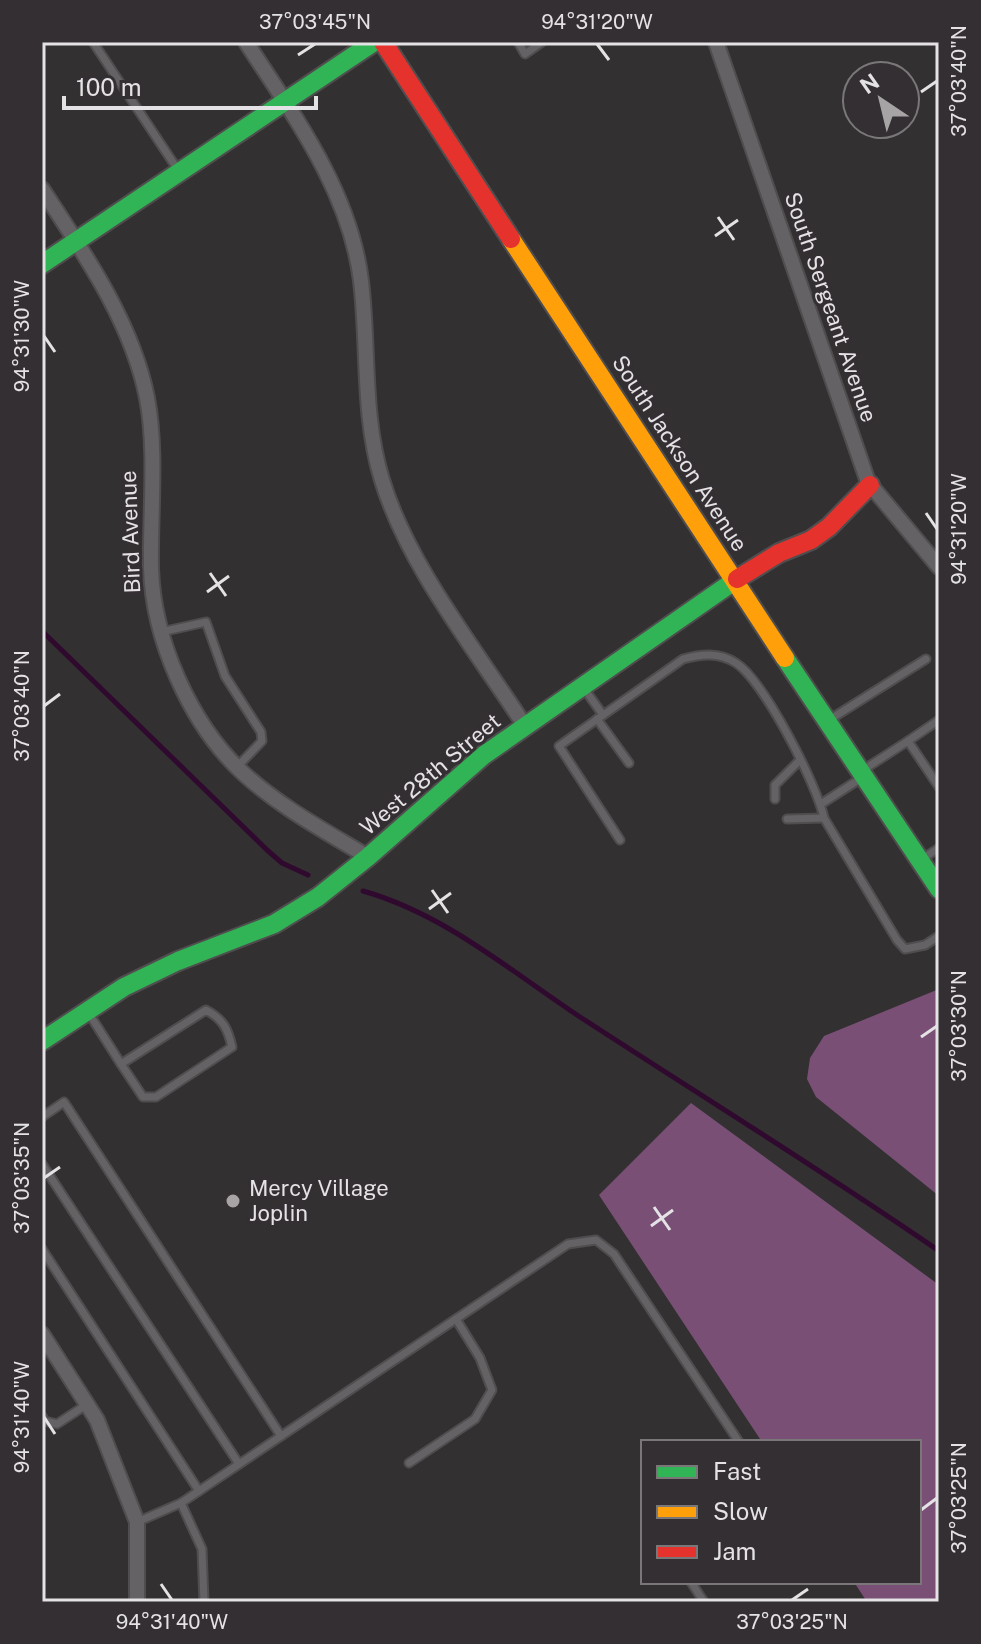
<svg xmlns="http://www.w3.org/2000/svg" width="981" height="1644" font-family="'Public Sans',sans-serif">
  <style>
    .forest { fill: #794f76 }
    .lines { fill: none; stroke-linecap: round; stroke-linejoin: round }
    .stream { stroke: #30092f; stroke-width: 5 }
    .lane-casing { stroke: #4f4d4e; stroke-width: 11 }
    .street-casing { stroke: #4f4d4e; stroke-width: 18 }
    .fast-casing { stroke: #4f4d4e; stroke-width: 22 }
    .slow-casing { stroke: #4f4d4e; stroke-width: 22 }
    .jam-casing { stroke: #4f4d4e; stroke-width: 22 }
    .lane { stroke: #646264; stroke-width: 7 }
    .street { stroke: #646264; stroke-width: 14 }
    .fast { stroke: #30b455; stroke-width: 18 }
    .slow { stroke: #ff9f0a; stroke-width: 18 }
    .jam { stroke: #e5322d; stroke-width: 18 }
    .ticks { fill: none; stroke: #e4e2e4; stroke-width: 3 }
    .poi-dot { fill: #a6a4a5; stroke: #332f32; stroke-width: 3 }
    .labels { text-anchor: middle; stroke-width: 6; stroke-linejoin: round; paint-order: stroke }
    .street-label { font-size: 22px; fill: #e4e2e4; stroke: #332f32 }
    .poi-label { font-size: 22px; fill: #e4e2e4; stroke: #332f32; text-anchor: start }
    .neatline { fill: none; stroke: #e4e2e4; stroke-width: 3 }
    .ticks-label { font-size: 20px; text-anchor: middle; fill: #e4e2e4 }
  </style>
  <rect width="100%" height="100%" fill="#323031"/>
  <g class="forest">
    <polygon points="939,989 939,1196 816,1097 807,1079 810,1058 824,1036"/>
    <polygon points="691,1103 939,1285 939,1602 867,1602 854,1582 919,1582 919,1442 762,1442 599,1195"/>
  </g>
  <g class="lines">
    <g class="stream">
      <polyline points="42,631 267,850 282,863 308,875"/>
      <path d="M 363,891 C 444,914 508,969 577,1015 C 698,1094 820,1169 939,1251"/>
    </g>
    <defs>
      <g id="lane">
        <polyline points="93,42 178,170"/>
        <polyline points="518,42 525,54 542,42"/>
        <polyline points="161,632 206,622 225,676 261,732 262,741 237,767"/>
        <polyline points="583,687 603,715"/>
        <polyline points="597,719 629,763"/>
        <polyline points="829,720 926,659"/>
        <polyline points="908,741 939,720"/>
        <polyline points="863,770 908,741 939,787"/>
        <polyline points="775,799 775,785 800,760"/>
        <polyline points="821,804 863,777"/>
        <polyline points="787,819 824,818"/>
        <path d="M 620,840 L 559,746 L 683,659 C 701,654 719,652 736,663 C 764,681 817,785 824,818 L 897,940 L 905,949 L 925,945 L 939,936"/>
        <polyline points="922,859 939,848"/>
        <path d="M 206,1010 C 223,1019 228,1029 232,1047 L 156,1097 L 143,1097 L 121,1064 Z"/>
        <polyline points="88,1012 121,1064"/>
        <polyline points="42,1117 64,1102 281,1436"/>
        <polyline points="42,1164 239,1464"/>
        <polyline points="42,1249 199,1491"/>
        <polyline points="42,1416 45,1421 57,1424 86,1405"/>
        <polyline points="409,1463 475,1419 492,1390 480,1358 456,1319"/>
        <polyline points="181,1503 568,1244 596,1240 614,1254 739,1442"/>
        <polyline points="137,1522 181,1503 202,1549 204,1602"/>
        <polyline points="691,1582 704,1602"/>
      </g>
      <g id="street">
        <path d="M 246,42 C 294,116 350,191 361,281 C 369,348 362,415 382,480 C 408,566 476,650 525,726"/>
        <polyline points="716,42 868,482 939,567"/>
        <path d="M 42,189 C 84,253 132,322 147,398 C 157,450 150,514 151,568 C 153,639 190,724 243,773 C 280,807 325,831 368,857"/>
        <polyline points="42,1334 97,1420 137,1522 137,1602"/>
      </g>
      <g id="fast">
        <polyline points="42,264 374,42"/>
        <polyline points="785,658 939,889"/>
        <polyline points="42,1041 124,987 178,961 274,924 318,897 368,857 484,755 737,579"/>
      </g>
      <polyline id="slow" points="511,239 785,658"/>
      <g id="jam">
        <polyline points="383,42 511,239"/>
        <polyline points="737,579 779,553 811,540 829,527 870,485"/>
      </g>
    </defs>
    <use href="#lane" class="lane-casing"/>
    <use href="#street" class="street-casing"/>
    <use href="#fast" class="fast-casing"/>
    <use href="#slow" class="slow-casing"/>
    <use href="#jam" class="jam-casing"/>
    <use href="#lane" class="lane"/>
    <use href="#street" class="street"/>
    <use href="#fast" class="fast"/>
    <use href="#slow" class="slow"/>
    <use href="#jam" class="jam"/>
  </g>
  <path class="ticks" d="M 597,44 L 609,60M 298,55 L 315,44M 921,92 L 937,81M 718,217 L 734,240M 715,236 L 738,220M 44,336 L 55,352M 926,513 L 937,529M 210,573 L 226,596M 207,592 L 229,576M 44,706 L 60,694M 432,890 L 448,913M 429,909 L 451,893M 921,1037 L 937,1026M 44,1178 L 60,1167M 654,1207 L 670,1230M 651,1226 L 673,1210M 44,1417 L 55,1434M 921,1510 L 937,1498M 161,1584 L 172,1600M 792,1600 L 808,1589"/>
  <circle class="poi-dot" cx="233" cy="1201" r="8"/>
  <g class="labels">
    <g class="street-label">
      <text transform="translate(831 307) rotate(71)" y="8">South Sergeant Avenue</text>
      <text transform="translate(680 453) rotate(57)" y="8">South Jackson Avenue</text>
      <text transform="translate(130 532) rotate(-92)" y="8">Bird Avenue</text>
      <text transform="translate(430 774) rotate(-40)" y="8">West 28th Street</text>
    </g>
    <g class="poi-label">
      <text x="249" y="1196">Mercy Village<tspan x="249" dy="25">Joplin</tspan></text>
    </g>
  </g>
  <rect width="981" height="1644" fill="none" stroke="#332f32" stroke-width="88"/>
  <rect x="641" y="1440" width="280" height="144" fill="#332f32" stroke="#7a7779" stroke-width="2"/>
  <rect x="657" y="1466" width="40" height="12" fill="#30b455" stroke="#7a7779" stroke-width="2"/>
  <text x="713" y="1480" font-size="24" fill="#e4e2e4">Fast</text>
  <rect x="657" y="1506" width="40" height="12" fill="#ff9f0a" stroke="#7a7779" stroke-width="2"/>
  <text x="713" y="1520" font-size="24" fill="#e4e2e4">Slow</text>
  <rect x="657" y="1546" width="40" height="12" fill="#e5322d" stroke="#7a7779" stroke-width="2"/>
  <text x="713" y="1560" font-size="24" fill="#e4e2e4">Jam</text>
  <g transform="translate(881 100) rotate(325)"><circle r="38" fill="#332f32" stroke="#7a7779" stroke-width="2"/>
  <path d="M0-6L14 30L0 20L-14 30Z" fill="#a6a4a5"/>
  <text y="-12" font-size="22" font-weight="bold" text-anchor="middle" fill="#e4e2e4">N</text>
  </g>
  <path d="M64 96v12h252v-12" fill="none" stroke="#e4e2e4" stroke-width="4"/>
  <text x="76" y="96" font-size="24" fill="#e4e2e4" stroke="#332f32" stroke-width="6" paint-order="stroke">100 m</text>
  <rect x="44" y="44" width="893" height="1556" class="neatline"/>
  <g class="ticks-label">
    <text x="315" y="29">37°03'45"N</text>
    <text x="597" y="29">94°31'20"W</text>
    <text transform="translate(959 81) rotate(-90)" y="7">37°03'40"N</text>
    <text transform="translate(22 336) rotate(-90)" y="7">94°31'30"W</text>
    <text transform="translate(959 529) rotate(-90)" y="7">94°31'20"W</text>
    <text transform="translate(22 706) rotate(-90)" y="7">37°03'40"N</text>
    <text transform="translate(959 1026) rotate(-90)" y="7">37°03'30"N</text>
    <text transform="translate(22 1178) rotate(-90)" y="7">37°03'35"N</text>
    <text transform="translate(22 1417) rotate(-90)" y="7">94°31'40"W</text>
    <text transform="translate(959 1498) rotate(-90)" y="7">37°03'25"N</text>
    <text x="172" y="1629">94°31'40"W</text>
    <text x="792" y="1629">37°03'25"N</text>
  </g>
</svg>
